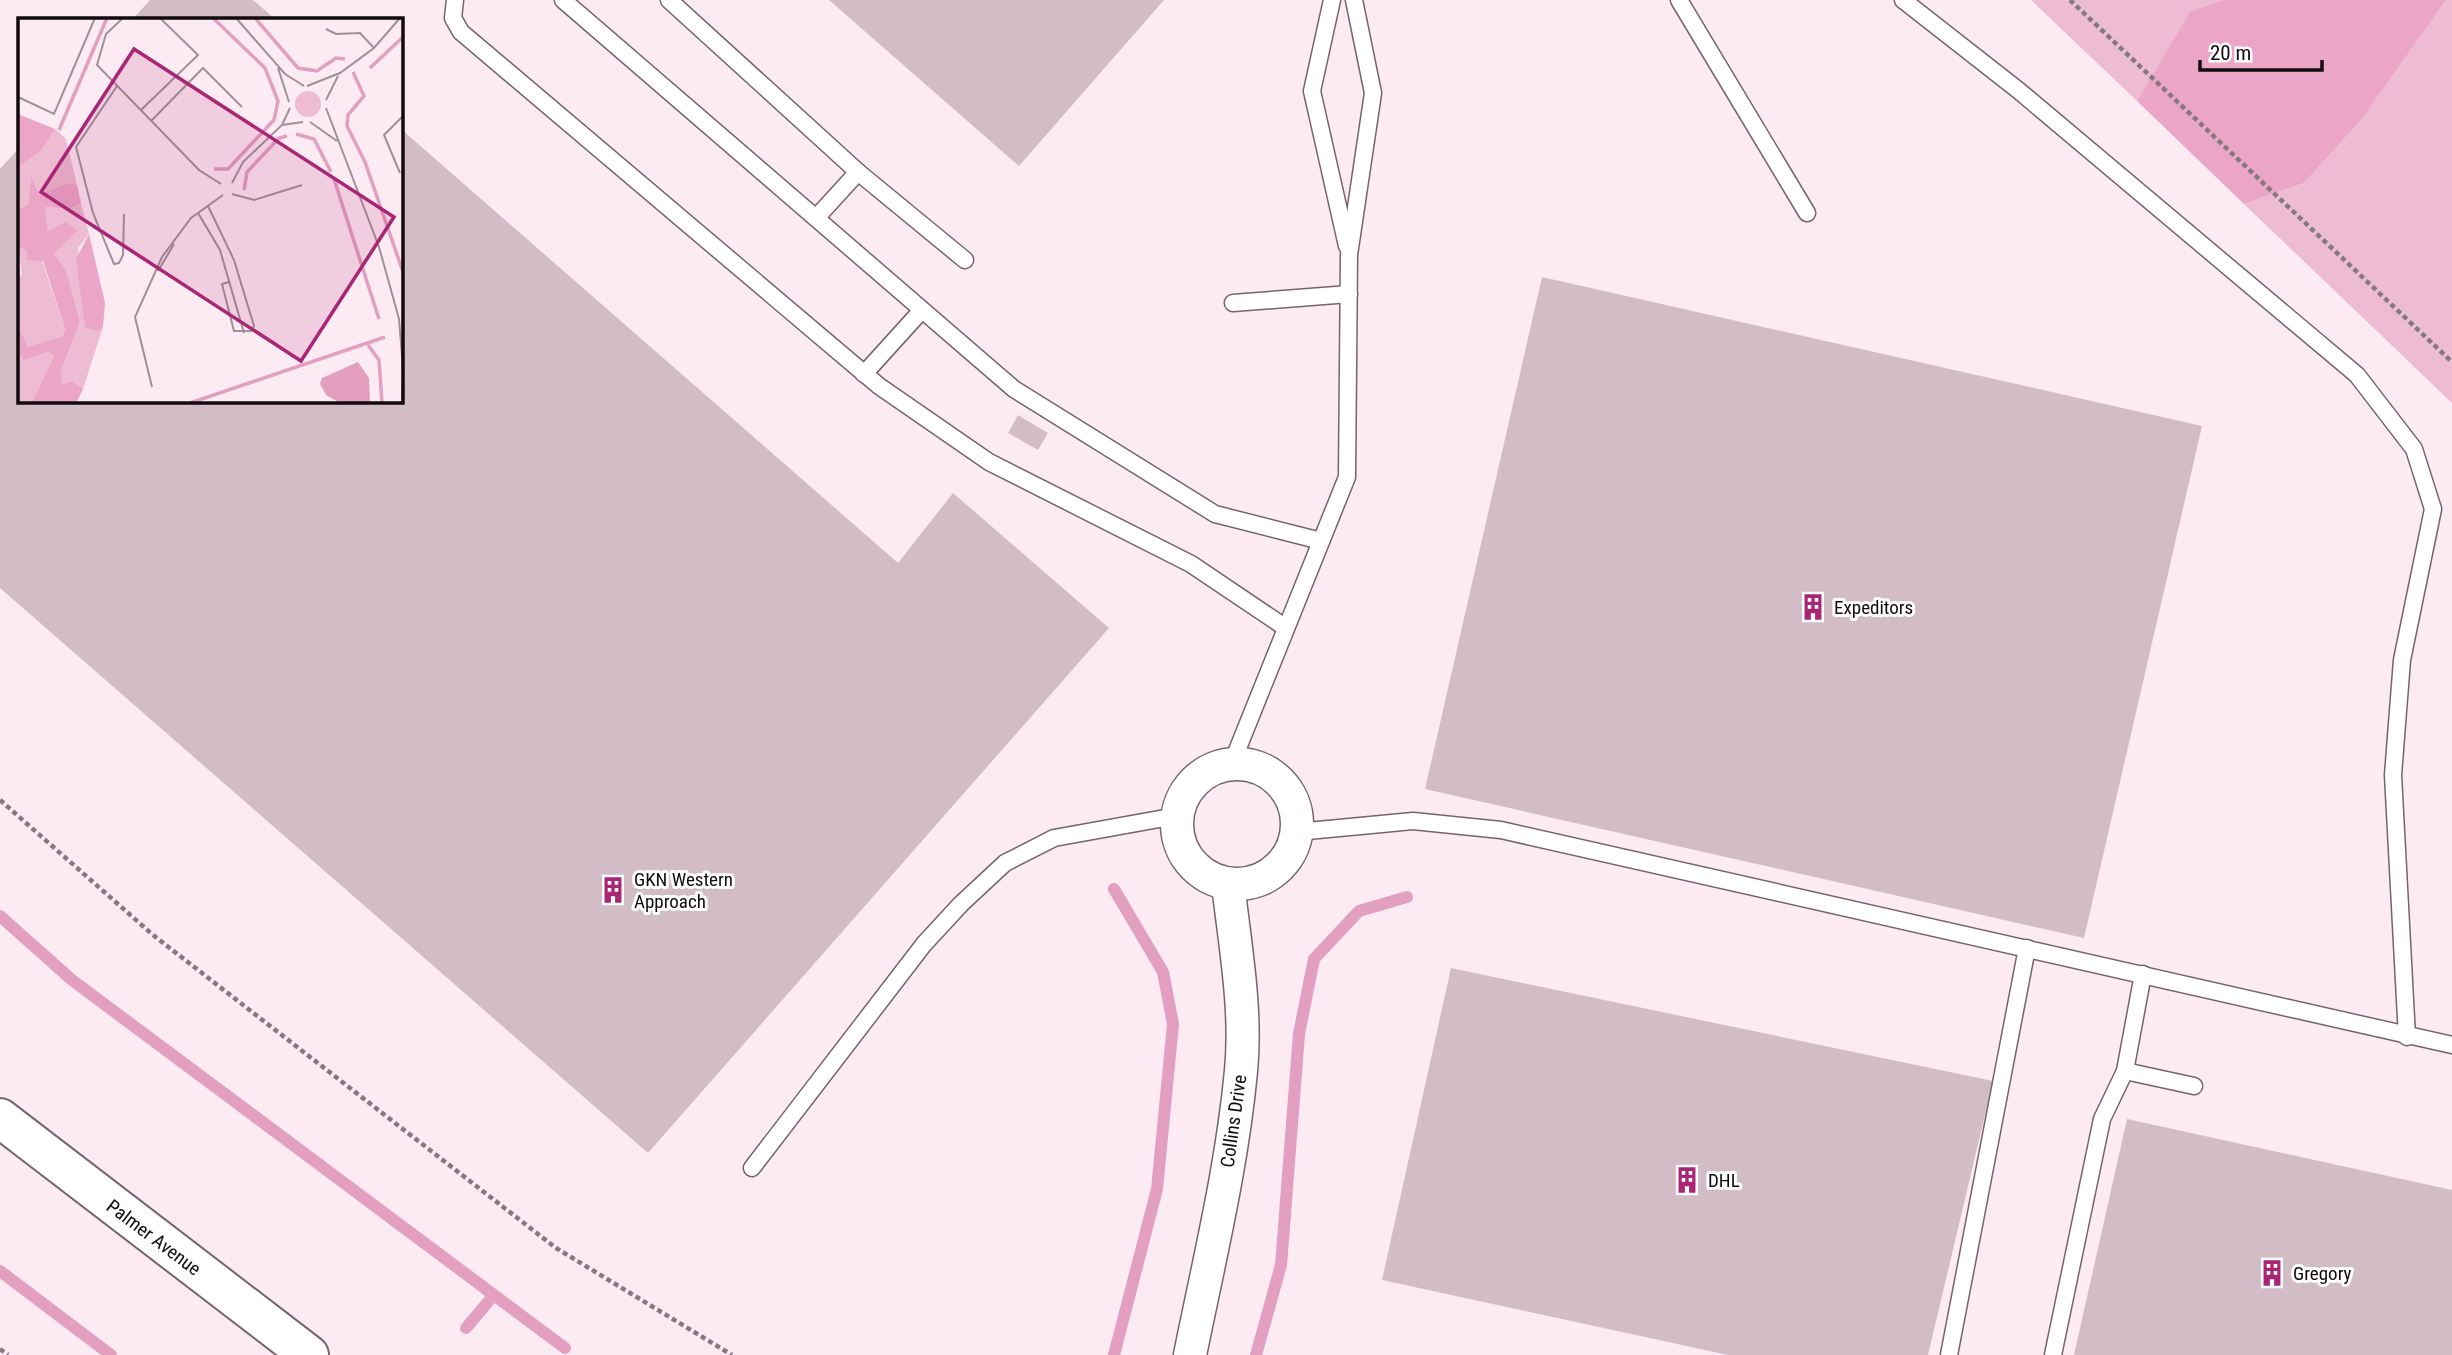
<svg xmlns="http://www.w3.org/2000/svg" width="2452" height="1355" font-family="'Roboto Condensed',sans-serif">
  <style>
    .green { fill: #edbcd2 }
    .forest { fill: #eba6c7 }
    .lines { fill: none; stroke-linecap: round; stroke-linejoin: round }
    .stream { stroke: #e39fbf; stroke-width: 12 }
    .building { fill: #d2bdc6 }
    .lane-casing { stroke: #76646c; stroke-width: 19 }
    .street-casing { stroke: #76646c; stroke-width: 35 }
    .secondary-casing { stroke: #76646c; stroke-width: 42 }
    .path { stroke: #85797f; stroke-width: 4.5; stroke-dasharray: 5 3.5; stroke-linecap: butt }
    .lane { stroke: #fff; stroke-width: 16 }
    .street { stroke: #fff; stroke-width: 32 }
    .secondary { stroke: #fff; stroke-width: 38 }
    .labels { text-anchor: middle; stroke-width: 6; stroke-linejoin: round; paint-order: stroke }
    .poi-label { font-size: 19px; fill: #120b0e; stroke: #fefefe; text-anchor: start }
    .street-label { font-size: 19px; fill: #120b0e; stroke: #fefefe }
    .inset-river { fill: none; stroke: #e39fbf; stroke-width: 3.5 }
    .inset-road { fill: none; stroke: #9f9197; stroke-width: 2 }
    .view { fill: #a82674; fill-opacity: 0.15; stroke: #a82674; stroke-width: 3.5 }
    .inset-edge { fill: none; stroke: #120b0e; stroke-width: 3.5 }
  </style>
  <rect width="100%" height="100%" fill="#fdebf3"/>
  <g class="green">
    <polygon points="2031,0 2223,0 2190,13 2137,101"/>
    <polygon points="2446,0 2452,0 2452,403 2244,204 2304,183 2362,119"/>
  </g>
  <polygon class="forest" points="2223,0 2446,0 2362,119 2304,183 2244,204 2137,101 2190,12"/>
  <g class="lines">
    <g class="stream">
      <polyline points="1114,889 1163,972 1173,1024 1157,1189 1114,1355"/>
      <polyline points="0,916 72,980 565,1348"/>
      <polyline points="0,1271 111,1355"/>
      <polyline points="466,1328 493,1296"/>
      <polyline points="1256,1355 1281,1265 1299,1034 1314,959 1359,911 1407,897"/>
    </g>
  </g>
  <g class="building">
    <polygon points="150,0 253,0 275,19 133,19"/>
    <polygon points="829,0 1164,0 1019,166"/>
    <polygon points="401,129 898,563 953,493 1109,628 648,1153 0,588 0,169 19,148 19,401 401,401"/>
    <polygon points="1542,277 2202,426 2084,938 1425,789"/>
    <polygon points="1018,415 1048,433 1038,450 1008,433"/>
    <polygon points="1451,968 1993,1081 1928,1355 1728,1355 1382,1280"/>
    <polygon points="2127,1119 2452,1190 2452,1355 2074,1355"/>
  </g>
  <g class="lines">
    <defs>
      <g id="lane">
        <polyline points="455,0 453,18 461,32 879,386 989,462 1191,564 1286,628"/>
        <polyline points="563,0 1014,389 1215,514 1321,541"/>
        <polyline points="669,0 858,172 816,218"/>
        <polyline points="1332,0 1312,91 1347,246"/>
        <polyline points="1679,0 1807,213"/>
        <polyline points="1903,0 2018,90 2357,375 2414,449 2433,509 2402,660 2393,775 2407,1037"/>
        <polyline points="858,172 965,260"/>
        <polyline points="1233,303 1349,294"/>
        <polyline points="864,374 922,310"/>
        <polyline points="1232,763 1347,477 1349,255 1373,93 1354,0"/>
        <polyline points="1297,832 1413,821 1501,830 2452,1045"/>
        <polyline points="2125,1071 2194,1086"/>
        <polyline points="752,1168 924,944 961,904 1005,863 1054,838 1176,816"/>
        <polyline points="1949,1355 2027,948"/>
        <polyline points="2053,1355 2102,1119 2125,1071 2143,974"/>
      </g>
      <g id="street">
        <circle cx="1237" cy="824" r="60"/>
        <path d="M 1190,1355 C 1209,1261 1232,1167 1241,1071 C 1247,1010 1235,945 1228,884"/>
      </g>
      <polyline id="secondary" points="0,1118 309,1355"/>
    </defs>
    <use href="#lane" class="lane-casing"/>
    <use href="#street" class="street-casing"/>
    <use href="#secondary" class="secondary-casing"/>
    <g class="path">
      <polyline points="2070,0 2452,362"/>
      <polyline points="0,800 153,935 556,1248 732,1355"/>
      <polyline points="0,1349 8,1355"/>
    </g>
    <use href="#lane" class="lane"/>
    <use href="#street" class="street"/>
    <use href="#secondary" class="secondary"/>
  </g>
  <defs>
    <symbol id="building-bare" viewBox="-9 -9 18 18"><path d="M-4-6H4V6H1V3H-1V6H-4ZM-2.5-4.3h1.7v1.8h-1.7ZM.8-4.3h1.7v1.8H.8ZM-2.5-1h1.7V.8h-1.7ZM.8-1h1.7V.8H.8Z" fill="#a82674" stroke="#fefefe" stroke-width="2.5" paint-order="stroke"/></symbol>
  </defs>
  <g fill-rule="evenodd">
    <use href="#building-bare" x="1794" y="588" width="38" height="38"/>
    <use href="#building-bare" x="594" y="871" width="38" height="38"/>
    <use href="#building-bare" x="1668" y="1161" width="38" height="38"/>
    <use href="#building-bare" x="2253" y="1254" width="38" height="38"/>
  </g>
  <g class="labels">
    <g class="poi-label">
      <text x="1834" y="614">Expeditors</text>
      <text x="634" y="886">GKN Western<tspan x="634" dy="22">Approach</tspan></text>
      <text x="1708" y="1187">DHL</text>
      <text x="2293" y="1280">Gregory</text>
    </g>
    <g class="street-label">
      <text transform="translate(1233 1121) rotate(-82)" y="7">Collins Drive</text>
      <text transform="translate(154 1237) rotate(37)" y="7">Palmer Avenue</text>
    </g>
  </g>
  <g transform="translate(18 18)">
    <rect width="385" height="385" fill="#fdebf3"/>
    <path d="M277 86a13 13 0 1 1 26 0a13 13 0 1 1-26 0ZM 37,111 L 48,121 L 59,167 L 51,165 L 21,176 L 13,159 L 10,187 L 0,191 L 0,149 L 23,133 ZM 63,185 L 71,216 L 60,230 L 67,310 L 79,313 L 85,309 L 65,371 L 54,363 L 43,368 L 43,346 L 62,303 L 48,254 L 36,235 L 51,219 L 48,203 L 30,214 L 27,189 L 52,191 ZM 0,227 L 24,243 L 47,311 L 45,318 L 21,327 L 9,329 L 0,308 L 0,258 L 4,257 ZM 31,333 L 36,338 L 19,377 L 14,385 L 0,385 L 0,334 Z" fill="#edbcd2"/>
    <path d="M 0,96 L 37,111 L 23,133 L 0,149 ZM 13,158 L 21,176 L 51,165 L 59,167 L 63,185 L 52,191 L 27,189 L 30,213 L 48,203 L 59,213 L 36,235 L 48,253 L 62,303 L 43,352 L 44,367 L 54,363 L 65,371 L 58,385 L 14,385 L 36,338 L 31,333 L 6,342 L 0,334 L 0,308 L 10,329 L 45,318 L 47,311 L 25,243 L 9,242 L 9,234 L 0,227 L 0,191 L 10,187 ZM 71,216 L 87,285 L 85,309 L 79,313 L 67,310 L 58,241 Z" fill="#eba6c7"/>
    <path d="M 340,344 L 351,360 L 352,385 L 322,385 L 308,377 L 302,366 L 304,360 Z" fill="#e39fbf"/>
    <path class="inset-river" d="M 195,0 L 247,50 L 260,83 L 256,102 L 210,151 L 196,151M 237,0 L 280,50 L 299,53 L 318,40 L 327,41M 352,50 L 385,19M 335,54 L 346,78 L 330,97 L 329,108 L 347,144 L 385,254M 41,112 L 89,0M 278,116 L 296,121 L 313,154M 316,161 L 361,301M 226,172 L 229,154 L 261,120 L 269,118M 350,327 L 361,342 L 364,385M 172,385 L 367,319"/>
    <path class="inset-road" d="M 105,0 L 88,16 L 79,47 L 181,152 L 203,166M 218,0 L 267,56 L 286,68M 308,11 L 318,16 L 342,15 L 356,30M 260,50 L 271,84M 99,68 L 58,129 L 75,195 L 96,246 L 101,245 L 105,237 L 106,196M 289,68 L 322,55 L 356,30 L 382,0M 0,79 L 36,96 L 77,0M 308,82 L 320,58M 308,90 L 361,229 L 381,301 L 385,350M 123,92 L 180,37 L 142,0M 133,103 L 185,50 L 224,89M 292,104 L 319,123M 264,107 L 285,104M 385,152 L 385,175M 382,155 L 366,117 L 385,98M 214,165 L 225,144 L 264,107 L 272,90M 214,176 L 236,182 L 284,167M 190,188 L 216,242 L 236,308 L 233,313 L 216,313 L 204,266 L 211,264M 180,195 L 202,232 L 226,315M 140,253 L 156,226M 134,369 L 117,299 L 144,239 L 173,200 L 205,177M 384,385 L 385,352"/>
    <path class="view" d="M 116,31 L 376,199 L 283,343 L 23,174 Z"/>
    <rect width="385" height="385" class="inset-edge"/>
  </g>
  <path d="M2200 60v10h122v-10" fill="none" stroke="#120b0e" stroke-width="3.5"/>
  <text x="2210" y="60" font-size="21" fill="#120b0e" stroke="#fefefe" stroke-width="5" paint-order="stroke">20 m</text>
</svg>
